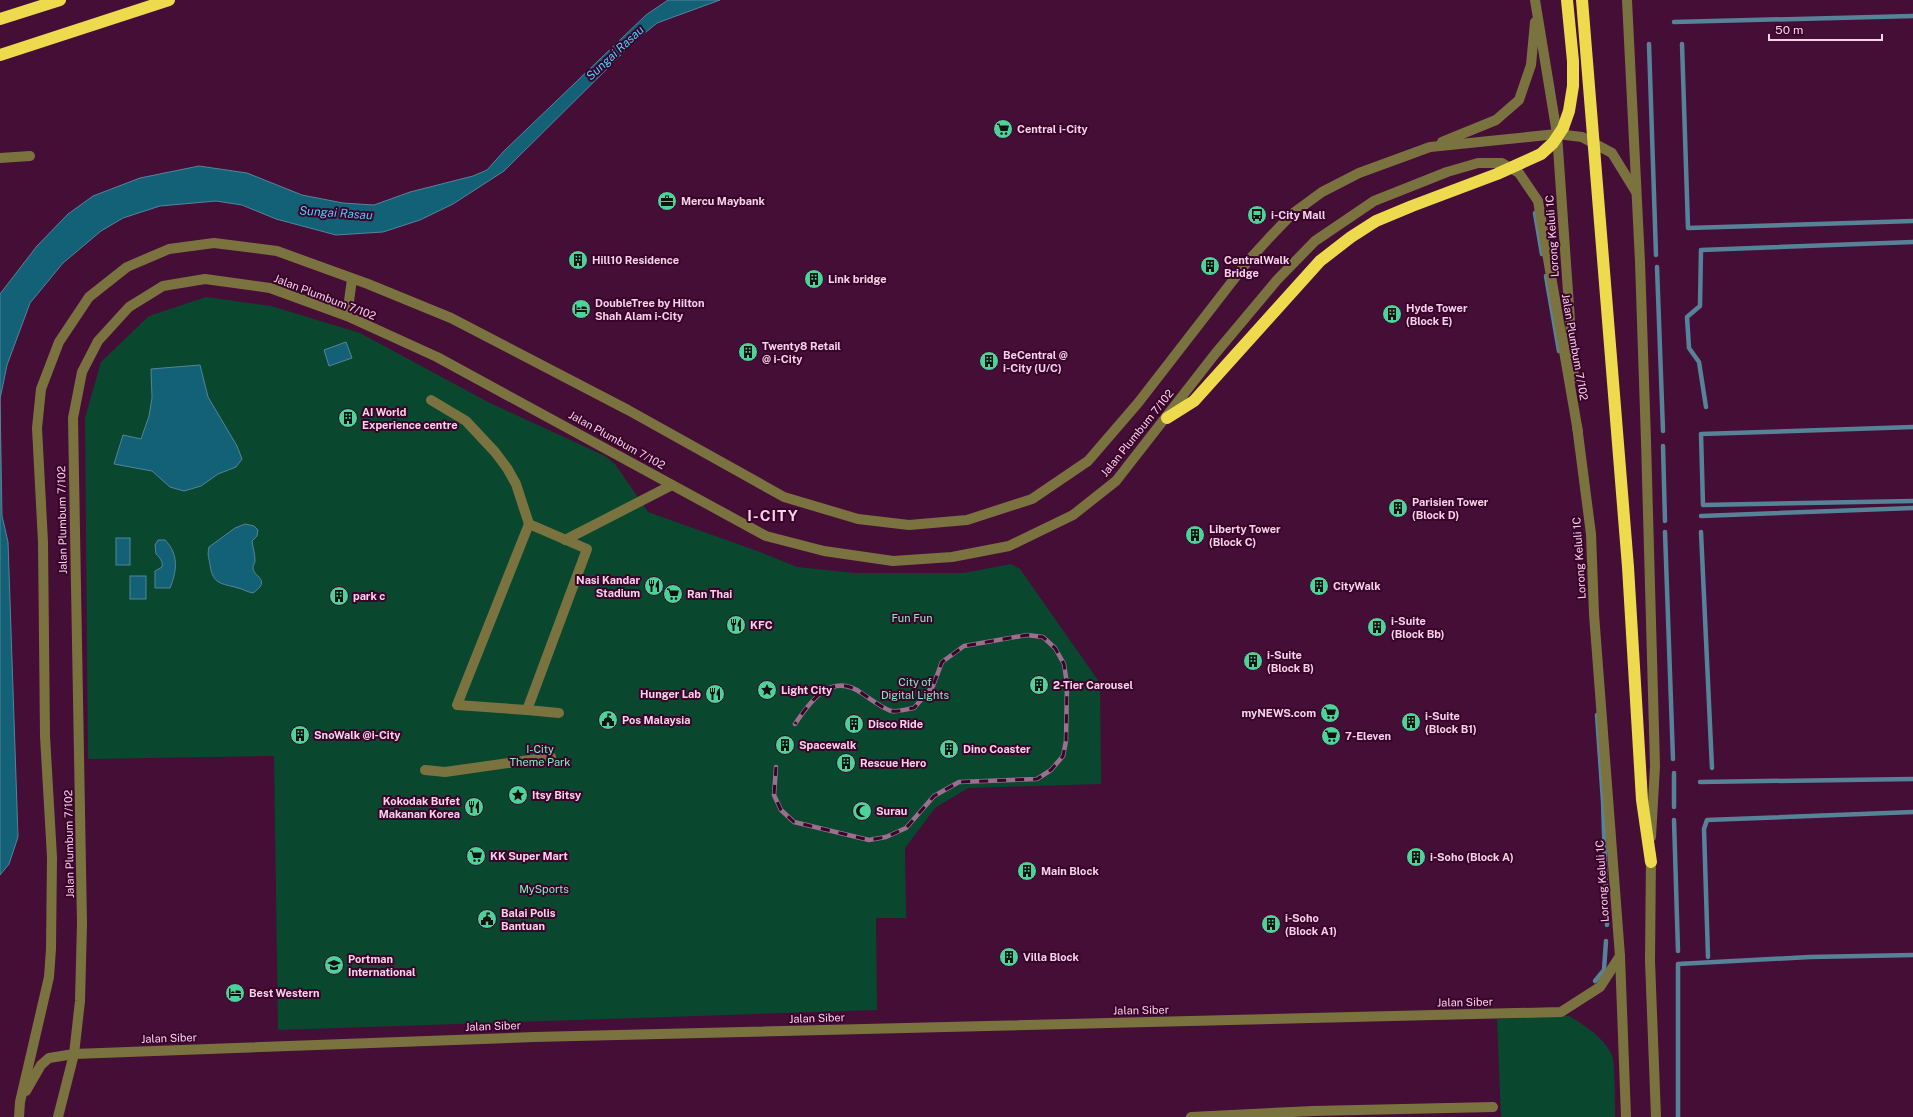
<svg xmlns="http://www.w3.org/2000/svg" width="1913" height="1117" font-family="'Public Sans',sans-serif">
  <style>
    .green { fill: #09482f }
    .water { fill: #136177; stroke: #578399 }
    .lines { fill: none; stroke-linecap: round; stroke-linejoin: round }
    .stream { stroke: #578399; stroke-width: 4.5 }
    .minor { stroke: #7a7340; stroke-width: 10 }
    .highway { stroke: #eedb4d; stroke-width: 12 }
    .rail-casing { stroke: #9c6f8e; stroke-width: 4.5 }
    .rail { stroke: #3a032b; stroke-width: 3; stroke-dasharray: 9; stroke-linecap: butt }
    .labels { text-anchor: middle; stroke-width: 4; stroke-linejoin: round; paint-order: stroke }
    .poi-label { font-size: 11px; font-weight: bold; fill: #f6d3e8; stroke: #3a032b; text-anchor: start }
    .street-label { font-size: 11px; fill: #f6d3e8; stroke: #3a032b }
    .park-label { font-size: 11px; fill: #80f0bb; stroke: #3a032b }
    .water-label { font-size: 12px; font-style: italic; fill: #49d2fa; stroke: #3a032b }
    .district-label { font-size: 15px; font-weight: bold; letter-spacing: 1px; fill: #f6d3e8; stroke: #3a032b }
  </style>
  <rect width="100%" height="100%" fill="#450e36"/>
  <g class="green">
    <polygon points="206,297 271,306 360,333 488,402 605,456 615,464 648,512 760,552 797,567 855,573 964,573 1011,564 1020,569 1100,683 1101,784 968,788 935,808 905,848 906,918 876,918 877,1010 278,1030 274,756 88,759 85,418 101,362 149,316"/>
    <path d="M 1569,1016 C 1586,1026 1603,1037 1612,1055 C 1615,1062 1615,1106 1615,1117 L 1501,1117 L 1497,1019 Z"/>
  </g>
  <g class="water">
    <polygon points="668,0 720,0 657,23 635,41 504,171 453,204 420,220 383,232 336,235 276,219 242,205 216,201 160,206 123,218 101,231 63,263 30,303 7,365 0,399 2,516 8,542 18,837 9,864 0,875 0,294 37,246 68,214 93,196 140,178 199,166 247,173 302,195 343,203 374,205 410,192 473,176 487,170 504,151 646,15"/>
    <polygon points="346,342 352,358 329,366 324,350"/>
    <polygon points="200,365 208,397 237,446 242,459 236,467 218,474 201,486 184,491 170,487 152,471 114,464 123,435 141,439 149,416 152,398 151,369"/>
    <path d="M 245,524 L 254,526 L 258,530 L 257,536 L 252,541 C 253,548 255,554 255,561 C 255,563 253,565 253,567 C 252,577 273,579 253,593 C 247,592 243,589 238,588 C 221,583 213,585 210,565 C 209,557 207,557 209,547 L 235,528 Z"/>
    <rect x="116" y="538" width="14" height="27"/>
    <path d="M 158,540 L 165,540 C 179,554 177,571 170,588 L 155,588 L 155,571 L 162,567 C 163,561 160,558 156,554 L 155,545 Z"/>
    <rect x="130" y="576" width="16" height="23"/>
  </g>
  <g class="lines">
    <g class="stream">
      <polyline points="1674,22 1913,16"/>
      <polyline points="1649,44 1656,255"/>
      <polyline points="1682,44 1688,228 1913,221"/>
      <polyline points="1535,213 1542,254"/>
      <polyline points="1657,267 1663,431"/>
      <polyline points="1546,276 1559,351"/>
      <polyline points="1706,407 1699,362 1689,348 1687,317 1700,306 1701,250 1913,242"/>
      <polyline points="1913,427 1701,434 1703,505 1913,501"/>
      <polyline points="1663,446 1665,521"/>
      <polyline points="1701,516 1913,508"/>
      <polyline points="1665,532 1673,759"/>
      <polyline points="1701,532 1712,768"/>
      <polyline points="1597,715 1603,801 1607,925"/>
      <polyline points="1674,773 1674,807"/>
      <polyline points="1700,782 1913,779"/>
      <polyline points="1674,820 1678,951"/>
      <polyline points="1708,957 1704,829 1707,820 1913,812"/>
      <polyline points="1595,981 1604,970 1606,941"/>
      <polyline points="1678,1117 1678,964 1810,957 1913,955"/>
    </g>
    <g class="minor">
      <polyline points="1535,0 1557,134 1574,378"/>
      <polyline points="1627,0 1640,262 1646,441 1655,766 1651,837"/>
      <polyline points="1442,142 1496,120 1519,100 1531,65 1535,22"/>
      <polyline points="0,158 30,156"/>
      <polyline points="347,316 352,279"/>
      <polyline points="431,400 466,421 495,452 507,468 516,484 529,524 457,705 527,710"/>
      <polyline points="1577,426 1591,534 1594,614 1620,956 1626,1117"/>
      <polyline points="529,524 587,549 527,710 559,713"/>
      <polyline points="565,540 672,485"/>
      <polyline points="425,770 445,772 551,757"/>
      <polyline points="1651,855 1650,961 1656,1117"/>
      <polyline points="26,1091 41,1065 49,1058 74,1054 534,1037 1561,1012 1600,987 1620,956"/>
      <polyline points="19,1117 20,1102 49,977 51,949 52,857 45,736 43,542 37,428 41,389 59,342 89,297 127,267 169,249 214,243 277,251 368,284 451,318 628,410 784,497 858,519 909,525 967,520 1032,499 1088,461 1138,403 1248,261 1269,238 1292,214 1322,192 1359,173 1430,147 1557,134 1582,137 1612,153 1636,192"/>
      <polyline points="58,1117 74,1054 80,1001 82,923 73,418 82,372 98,341 129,307 163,286 205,279 270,288 347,316 437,357 766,536 824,551 893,561 952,557 1009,546 1073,515 1116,481 1215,354 1277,280 1315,241 1374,201 1447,172 1478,163 1502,163 1519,173 1538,201 1578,432"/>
      <polyline points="1191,1117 1313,1111 1493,1107"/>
    </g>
    <g class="highway">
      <polyline points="1582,0 1628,567 1642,800 1651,862"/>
      <polyline points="0,19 60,0"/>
      <polyline points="0,55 169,0"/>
      <polyline points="1167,418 1194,401 1320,261 1351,237 1376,221 1412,206 1497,174 1541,154 1553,143 1563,128 1569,111 1573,86 1573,61 1567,0"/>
    </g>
    <defs>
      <path id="rail" d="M 776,767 L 774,795 L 781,810 L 794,822 L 869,840 L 886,837 L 906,828 L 934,796 L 959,782 L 1037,779 L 1051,770 L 1063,756 L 1066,741 L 1067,684 L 1064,664 L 1055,648 L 1043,637 L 1027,635 L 964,646 L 942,662 L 933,686 L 914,708 C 907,709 898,712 892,711 C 885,710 869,698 863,694 C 832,671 811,700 795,724"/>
    </defs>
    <use href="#rail" class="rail-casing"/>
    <use href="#rail" class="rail"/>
  </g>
  <defs>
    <symbol id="supermarket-disc" viewBox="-11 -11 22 22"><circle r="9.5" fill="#4dd39a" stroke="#3a032b"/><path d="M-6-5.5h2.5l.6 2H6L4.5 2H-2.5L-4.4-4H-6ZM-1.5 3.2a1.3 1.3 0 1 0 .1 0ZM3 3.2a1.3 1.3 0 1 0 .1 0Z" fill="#111"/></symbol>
    <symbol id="office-disc" viewBox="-11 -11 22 22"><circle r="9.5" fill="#4dd39a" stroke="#3a032b"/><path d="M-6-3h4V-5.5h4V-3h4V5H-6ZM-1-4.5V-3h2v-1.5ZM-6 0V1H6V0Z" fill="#111"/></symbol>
    <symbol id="bus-disc" viewBox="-11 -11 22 22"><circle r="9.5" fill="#4dd39a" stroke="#3a032b"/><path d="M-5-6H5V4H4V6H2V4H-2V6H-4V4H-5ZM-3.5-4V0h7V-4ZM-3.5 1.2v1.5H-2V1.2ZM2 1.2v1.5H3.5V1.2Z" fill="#111"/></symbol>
    <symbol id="building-disc" viewBox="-11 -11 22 22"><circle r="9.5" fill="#4dd39a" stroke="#3a032b"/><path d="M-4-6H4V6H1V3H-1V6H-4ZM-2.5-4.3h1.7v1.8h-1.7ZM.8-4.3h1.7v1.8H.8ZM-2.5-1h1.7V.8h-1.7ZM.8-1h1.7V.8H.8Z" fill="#111"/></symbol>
    <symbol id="hotel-disc" viewBox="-11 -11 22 22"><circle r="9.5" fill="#4dd39a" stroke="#3a032b"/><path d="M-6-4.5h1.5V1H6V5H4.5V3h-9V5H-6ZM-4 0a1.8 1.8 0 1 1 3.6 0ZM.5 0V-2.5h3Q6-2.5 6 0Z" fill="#111"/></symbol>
    <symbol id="restaurant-disc" viewBox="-11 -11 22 22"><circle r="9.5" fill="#4dd39a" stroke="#3a032b"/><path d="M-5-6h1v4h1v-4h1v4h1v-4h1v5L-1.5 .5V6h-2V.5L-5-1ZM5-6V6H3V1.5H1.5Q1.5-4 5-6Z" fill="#111"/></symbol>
    <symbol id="sight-disc" viewBox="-11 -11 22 22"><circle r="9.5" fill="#4dd39a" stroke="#3a032b"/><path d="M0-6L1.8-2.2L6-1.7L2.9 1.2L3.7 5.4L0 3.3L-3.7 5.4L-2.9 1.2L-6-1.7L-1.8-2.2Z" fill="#111"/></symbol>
    <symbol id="civic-disc" viewBox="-11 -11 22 22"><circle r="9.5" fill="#4dd39a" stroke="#3a032b"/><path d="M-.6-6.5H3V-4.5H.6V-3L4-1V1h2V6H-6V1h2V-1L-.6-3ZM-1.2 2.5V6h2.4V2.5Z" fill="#111"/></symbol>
    <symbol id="mosque-disc" viewBox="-11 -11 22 22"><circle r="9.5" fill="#4dd39a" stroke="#3a032b"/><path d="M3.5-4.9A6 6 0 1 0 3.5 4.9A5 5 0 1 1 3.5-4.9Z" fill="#111"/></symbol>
    <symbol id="school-disc" viewBox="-11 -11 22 22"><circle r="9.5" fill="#4dd39a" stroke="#3a032b"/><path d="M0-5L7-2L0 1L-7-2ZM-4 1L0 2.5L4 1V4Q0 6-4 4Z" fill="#111"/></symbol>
  </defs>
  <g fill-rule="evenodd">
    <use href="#supermarket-disc" x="992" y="118" width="22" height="22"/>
    <use href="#office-disc" x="656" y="190" width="22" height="22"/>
    <use href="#bus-disc" x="1246" y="204" width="22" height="22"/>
    <use href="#building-disc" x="567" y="249" width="22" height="22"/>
    <use href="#building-disc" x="1199" y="255" width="22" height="22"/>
    <use href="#building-disc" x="803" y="268" width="22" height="22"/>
    <use href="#hotel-disc" x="570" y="298" width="22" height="22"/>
    <use href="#building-disc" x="1381" y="303" width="22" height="22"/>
    <use href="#building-disc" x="737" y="341" width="22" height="22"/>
    <use href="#building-disc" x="978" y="350" width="22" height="22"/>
    <use href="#building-disc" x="337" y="407" width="22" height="22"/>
    <use href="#building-disc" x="1387" y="497" width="22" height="22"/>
    <use href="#building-disc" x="1184" y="524" width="22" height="22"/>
    <use href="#restaurant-disc" x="643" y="575" width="22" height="22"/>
    <use href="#building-disc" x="1308" y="575" width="22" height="22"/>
    <use href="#supermarket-disc" x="662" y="583" width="22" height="22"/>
    <use href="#building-disc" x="328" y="585" width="22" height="22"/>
    <use href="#restaurant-disc" x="725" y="614" width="22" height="22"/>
    <use href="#building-disc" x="1366" y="616" width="22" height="22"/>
    <use href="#building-disc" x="1242" y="650" width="22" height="22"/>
    <use href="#building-disc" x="1028" y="674" width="22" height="22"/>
    <use href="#sight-disc" x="756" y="679" width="22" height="22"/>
    <use href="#restaurant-disc" x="704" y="683" width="22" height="22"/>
    <use href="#supermarket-disc" x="1319" y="702" width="22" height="22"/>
    <use href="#civic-disc" x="597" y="709" width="22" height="22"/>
    <use href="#building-disc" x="1400" y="711" width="22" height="22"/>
    <use href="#building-disc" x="843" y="713" width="22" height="22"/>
    <use href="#building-disc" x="289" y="724" width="22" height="22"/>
    <use href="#supermarket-disc" x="1320" y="725" width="22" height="22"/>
    <use href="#building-disc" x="774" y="734" width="22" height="22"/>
    <use href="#building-disc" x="938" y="738" width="22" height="22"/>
    <use href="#building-disc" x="835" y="752" width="22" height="22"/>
    <use href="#sight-disc" x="507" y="784" width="22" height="22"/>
    <use href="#restaurant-disc" x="463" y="796" width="22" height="22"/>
    <use href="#mosque-disc" x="851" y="800" width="22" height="22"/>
    <use href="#supermarket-disc" x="465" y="845" width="22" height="22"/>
    <use href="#building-disc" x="1405" y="846" width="22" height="22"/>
    <use href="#building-disc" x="1016" y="860" width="22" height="22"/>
    <use href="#civic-disc" x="476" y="908" width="22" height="22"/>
    <use href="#building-disc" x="1260" y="913" width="22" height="22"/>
    <use href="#building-disc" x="998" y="946" width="22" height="22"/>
    <use href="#school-disc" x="323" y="954" width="22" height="22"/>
    <use href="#hotel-disc" x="224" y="982" width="22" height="22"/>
  </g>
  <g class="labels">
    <g class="poi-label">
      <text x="1017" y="133">Central i-City</text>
      <text x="681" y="205">Mercu Maybank</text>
      <text x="1271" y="219">i-City Mall</text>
      <text x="592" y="264">Hill10 Residence</text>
      <text x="1224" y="264">CentralWalk<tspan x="1224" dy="13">Bridge</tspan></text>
      <text x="828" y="283">Link bridge</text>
      <text x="595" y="307">DoubleTree by Hilton<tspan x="595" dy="13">Shah Alam i-City</tspan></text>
      <text x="1406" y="312">Hyde Tower<tspan x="1406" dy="13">(Block E)</tspan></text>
      <text x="762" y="350">Twenty8 Retail<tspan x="762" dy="13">@ i-City</tspan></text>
      <text x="1003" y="359">BeCentral @<tspan x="1003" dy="13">i-City (U/C)</tspan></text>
      <text x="362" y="416">AI World<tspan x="362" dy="13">Experience centre</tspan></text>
      <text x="1412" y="506">Parisien Tower<tspan x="1412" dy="13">(Block D)</tspan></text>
      <text x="1209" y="533">Liberty Tower<tspan x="1209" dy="13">(Block C)</tspan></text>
      <text x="640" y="584" text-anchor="end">Nasi Kandar<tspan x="640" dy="13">Stadium</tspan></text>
      <text x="1333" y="590">CityWalk</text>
      <text x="687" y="598">Ran Thai</text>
      <text x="353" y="600">park c</text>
      <text x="1391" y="625">i-Suite<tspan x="1391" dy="13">(Block Bb)</tspan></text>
      <text x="750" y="629">KFC</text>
      <text x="1267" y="659">i-Suite<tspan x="1267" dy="13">(Block B)</tspan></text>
      <text x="1053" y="689">2-Tier Carousel</text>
      <text x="781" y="694">Light City</text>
      <text x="701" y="698" text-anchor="end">Hunger Lab</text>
      <text x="1316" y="717" text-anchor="end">myNEWS.com</text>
      <text x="1425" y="720">i-Suite<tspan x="1425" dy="13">(Block B1)</tspan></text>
      <text x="622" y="724">Pos Malaysia</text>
      <text x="868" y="728">Disco Ride</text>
      <text x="314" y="739">SnoWalk @i-City</text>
      <text x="1345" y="740">7-Eleven</text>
      <text x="799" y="749">Spacewalk</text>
      <text x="963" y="753">Dino Coaster</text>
      <text x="860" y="767">Rescue Hero</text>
      <text x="532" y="799">Itsy Bitsy</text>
      <text x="460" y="805" text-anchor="end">Kokodak Bufet<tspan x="460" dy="13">Makanan Korea</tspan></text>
      <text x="876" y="815">Surau</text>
      <text x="490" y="860">KK Super Mart</text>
      <text x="1430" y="861">i-Soho (Block A)</text>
      <text x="1041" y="875">Main Block</text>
      <text x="501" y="917">Balai Polis<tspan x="501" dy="13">Bantuan</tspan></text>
      <text x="1285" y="922">i-Soho<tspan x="1285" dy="13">(Block A1)</tspan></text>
      <text x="1023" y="961">Villa Block</text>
      <text x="348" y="963">Portman<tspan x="348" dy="13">International</tspan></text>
      <text x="249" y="997">Best Western</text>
    </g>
    <g class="street-label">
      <text transform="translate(1552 236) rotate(-94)" y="4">Lorong Keluli 1C</text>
      <text transform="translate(325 297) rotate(21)" y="4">Jalan Plumbum 7/102</text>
      <text transform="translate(1575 347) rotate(80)" y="4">Jalan Plumbum 7/102</text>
      <text transform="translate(1137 433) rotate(-51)" y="4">Jalan Plumbum 7/102</text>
      <text transform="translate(617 440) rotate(29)" y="4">Jalan Plumbum 7/102</text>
      <text transform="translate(62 520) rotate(-91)" y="4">Jalan Plumbum 7/102</text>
      <text transform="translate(1579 558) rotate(-94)" y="4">Lorong Keluli 1C</text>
      <text transform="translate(69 844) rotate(-91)" y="4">Jalan Plumbum 7/102</text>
      <text transform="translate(1602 881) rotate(-94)" y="4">Lorong Keluli 1C</text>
      <text transform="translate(1465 1002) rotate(-1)" y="4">Jalan Siber</text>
      <text transform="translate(1141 1010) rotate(-1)" y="4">Jalan Siber</text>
      <text transform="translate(817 1018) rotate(-2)" y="4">Jalan Siber</text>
      <text transform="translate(493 1026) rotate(-2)" y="4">Jalan Siber</text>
      <text transform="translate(169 1038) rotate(-2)" y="4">Jalan Siber</text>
    </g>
    <g class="park-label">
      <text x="912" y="622">Fun Fun</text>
      <text x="915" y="686">City of<tspan x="915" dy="13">Digital Lights</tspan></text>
      <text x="540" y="753">I-City<tspan x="540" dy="13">Theme Park</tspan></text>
      <text x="544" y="893">MySports</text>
    </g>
    <g class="water-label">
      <text transform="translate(615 53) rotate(-43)" y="4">Sungai Rasau</text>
      <text transform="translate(336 213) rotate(4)" y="4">Sungai Rasau</text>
    </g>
    <g class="district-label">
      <text x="773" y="521">I-CITY</text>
    </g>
  </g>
  <path d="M1769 34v6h113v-6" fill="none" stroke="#f6d3e8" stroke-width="2"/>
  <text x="1775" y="34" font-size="12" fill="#f6d3e8" stroke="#3a032b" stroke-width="3" paint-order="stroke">50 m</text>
</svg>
